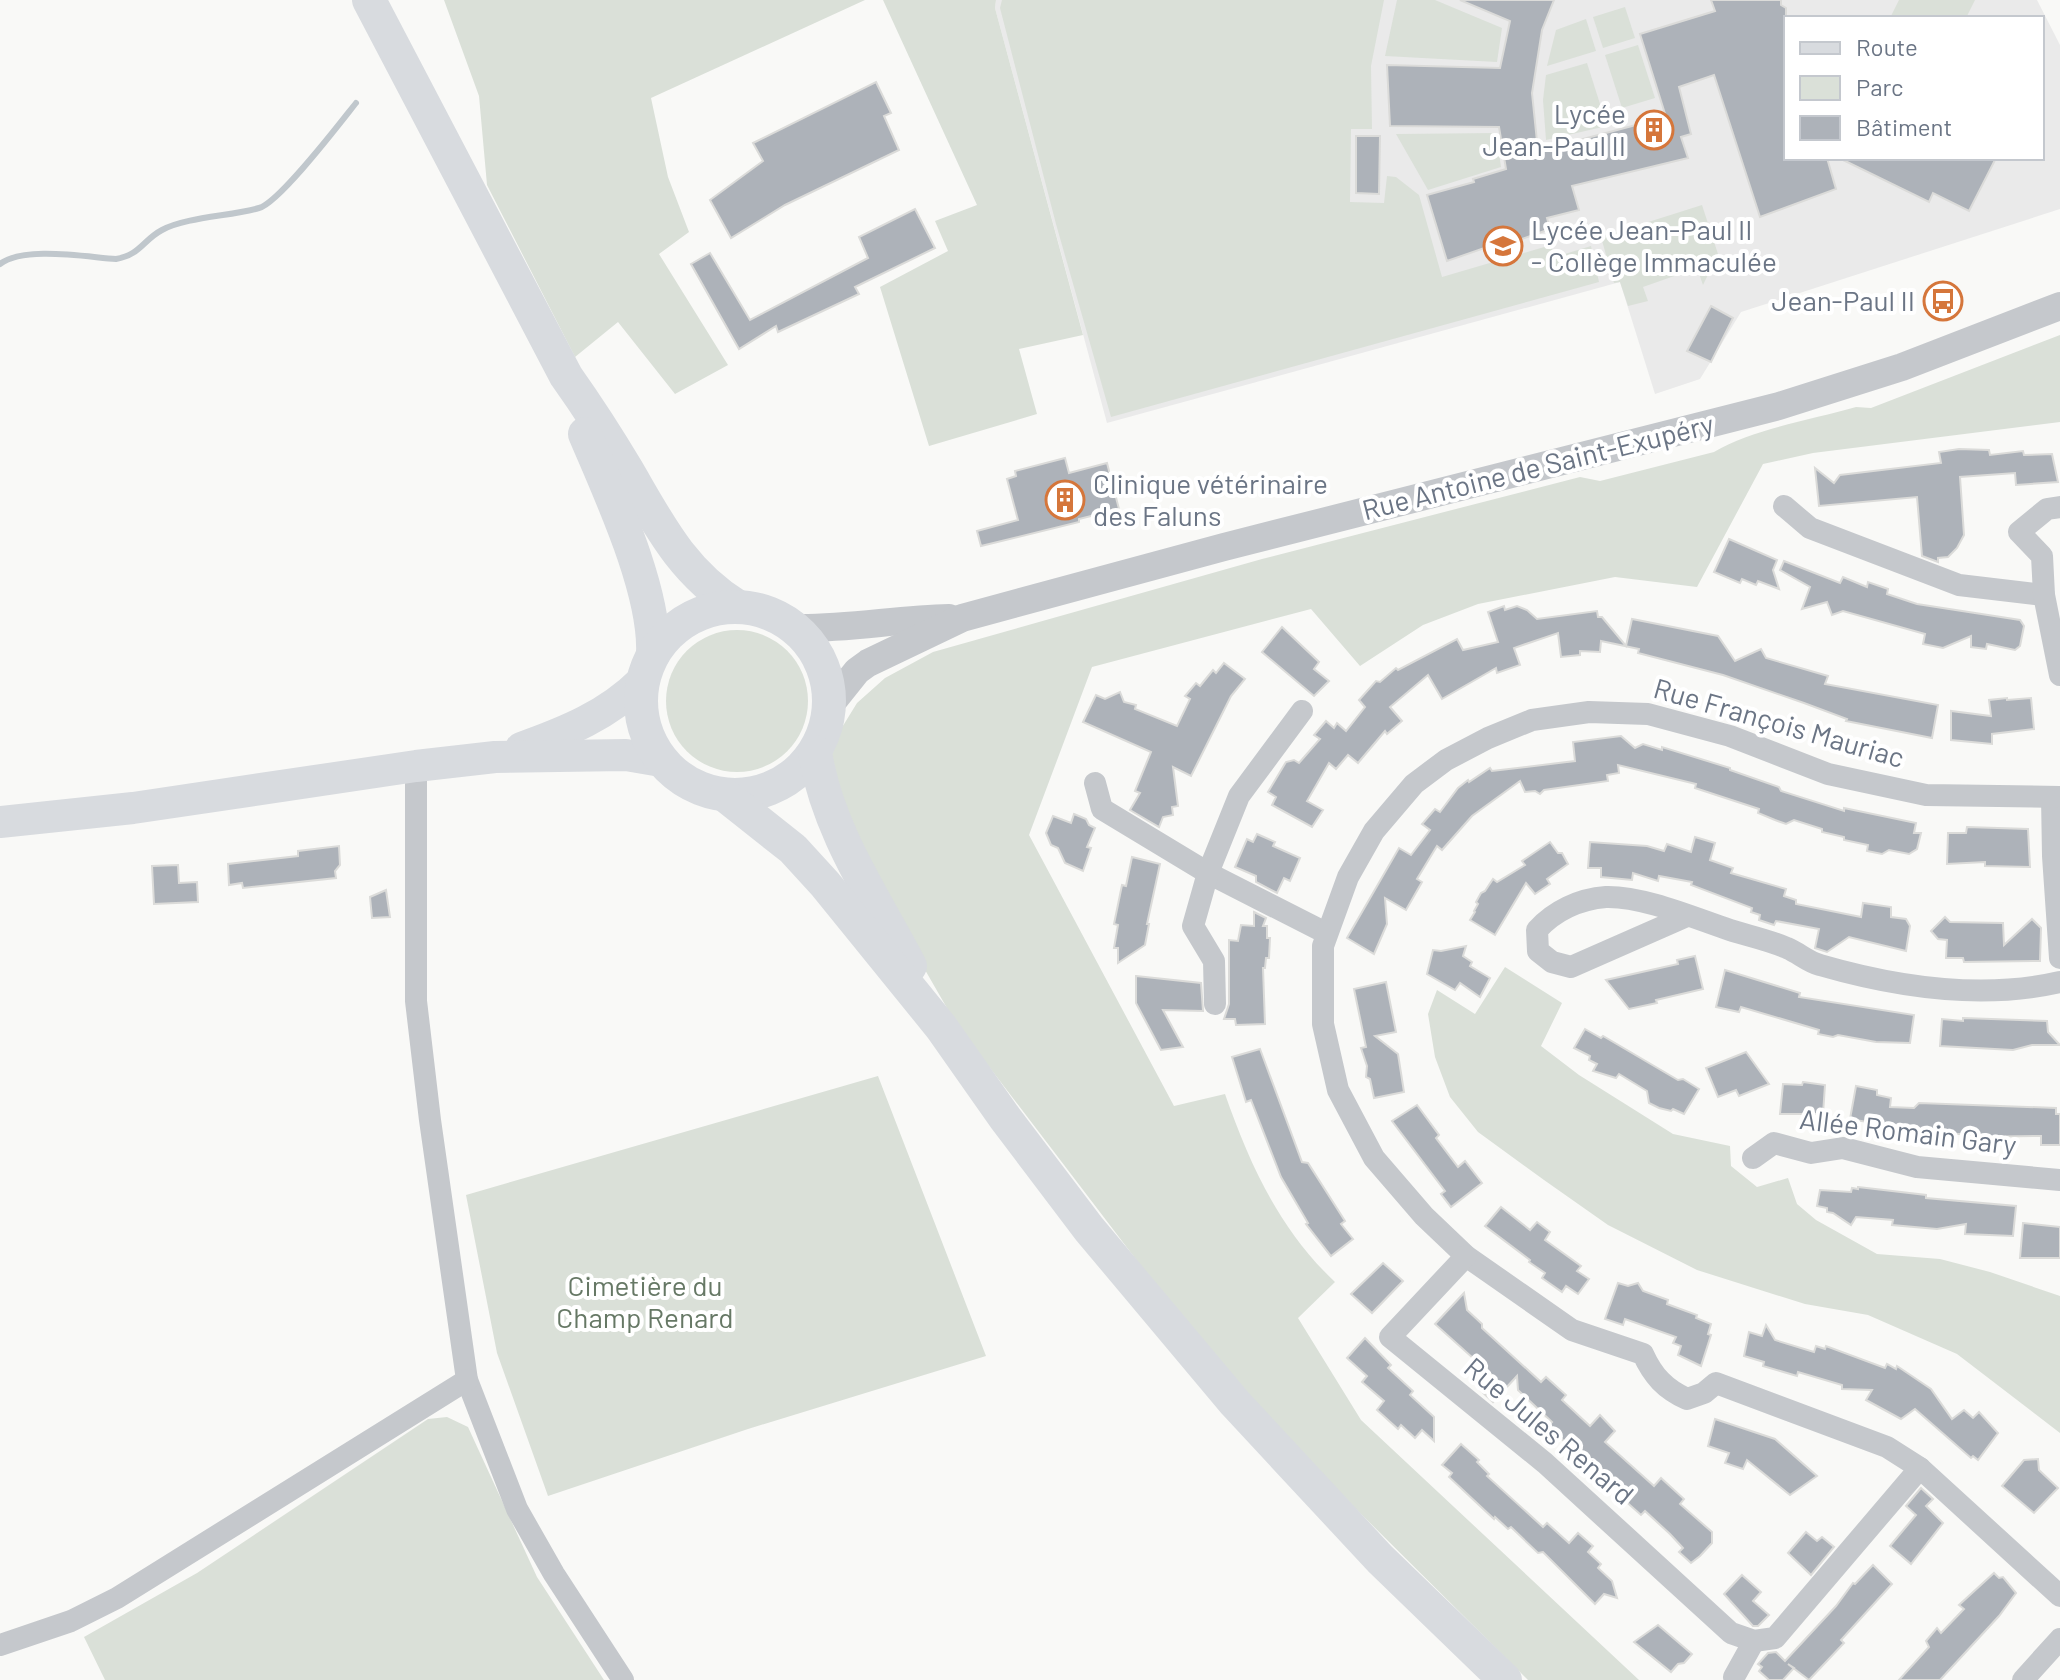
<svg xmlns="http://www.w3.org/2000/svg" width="2060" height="1680" font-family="Barlow,sans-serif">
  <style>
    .built { fill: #eaeaea; fill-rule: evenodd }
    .green { fill: #dae0d8 }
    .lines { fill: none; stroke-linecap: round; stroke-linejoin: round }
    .stream { stroke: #c0c7cc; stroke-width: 6 }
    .building { fill: #adb2b9; stroke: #dbdbd9; stroke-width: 2 }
    .minor { stroke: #c5c8cc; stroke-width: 22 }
    .tertiary { stroke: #c5c8cc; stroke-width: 28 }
    .secondary { stroke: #d8dbdf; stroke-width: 32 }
    .primary { stroke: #d8dbdf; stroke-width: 34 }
    .labels { text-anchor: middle; stroke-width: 8; stroke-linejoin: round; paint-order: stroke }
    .poi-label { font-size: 28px; fill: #6b7585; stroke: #fff; text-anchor: end }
    .street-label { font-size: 28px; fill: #6b7585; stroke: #fff }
    .park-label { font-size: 28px; fill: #667865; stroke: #fff }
  </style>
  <rect width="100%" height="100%" fill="#f9f9f7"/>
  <path class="built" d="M 996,0 L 2037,0 L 2060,45 L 2060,209 L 1741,312 L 1700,379 L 1655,394 L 1620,282 L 1107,423 L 995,8 ZM 1786,18 L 2042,18 L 2042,158 L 1786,158 Z"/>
  <g class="green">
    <polygon points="444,0 865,0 651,98 668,177 689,232 659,254 728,365 675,394 618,322 575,357 487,185 479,96"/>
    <polygon points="883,0 996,0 995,8 1083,335 1019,349 1037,414 929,446 880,287 948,251 935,221 977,205"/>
    <polygon points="1002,0 1384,0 1371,66 1372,129 1351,129 1350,202 1384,203 1387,176 1396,177 1419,195 1442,277 1551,245 1555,257 1591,246 1599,282 1111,417 1056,224 1000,8"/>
    <polygon points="1397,0 1435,0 1502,28 1497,62 1385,56"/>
    <polygon points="1899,0 1975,0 1966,18 1890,18"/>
    <polygon points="1625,7 1635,38 1603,48 1593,17"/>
    <polygon points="1586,19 1596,51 1547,66 1556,30"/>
    <polygon points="1638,45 1655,98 1622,108 1605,55"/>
    <polygon points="1587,63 1607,126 1546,140 1543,100 1546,75"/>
    <polygon points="1496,133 1501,167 1428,190 1396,134"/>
    <polygon points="1702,205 1718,254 1703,285 1697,268 1643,287 1648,301 1628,306 1620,282 1614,283 1601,237"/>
    <path d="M 2060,335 L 2060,422 L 1813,453 L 1763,464 L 1697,587 L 1615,577 L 1478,604 L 1423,625 L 1360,666 L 1311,609 L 1092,667 L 1029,835 L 1174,1106 L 1225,1094 C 1250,1165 1279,1229 1335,1282 L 1298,1318 L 1361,1420 L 1639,1680 L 1528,1680 L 1358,1511 L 1244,1392 L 1154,1283 L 955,1022 L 886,902 L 854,840 L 828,758 L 841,729 L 857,703 L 885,678 L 933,652 L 1262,559 L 1580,477 L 1600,481 L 1714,452 C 1753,429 1811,420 1856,407 L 1871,408 Z"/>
    <circle cx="737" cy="701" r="71"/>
    <polygon points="1505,967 1562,1003 1541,1046 1579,1075 1673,1134 1730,1146 1731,1166 1757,1187 1788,1178 1797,1204 1816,1220 1877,1254 1940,1259 1990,1272 2060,1296 2060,1433 1957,1354 1868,1315 1805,1304 1697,1270 1608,1225 1544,1180 1478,1132 1450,1097 1435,1057 1428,1014 1437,990 1475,1014"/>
    <polygon points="878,1076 986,1356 748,1429 548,1496 497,1353 466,1195"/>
    <polygon points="447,1417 468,1427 537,1577 604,1680 105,1680 84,1637 197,1573 428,1419"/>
  </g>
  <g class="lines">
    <path class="stream" d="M 0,264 C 24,246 86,257 116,259 C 140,255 143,240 162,230 C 186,217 232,216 259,208 C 279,203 340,123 356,103"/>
  </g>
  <g class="building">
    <polygon points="1460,0 1554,0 1542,30 1532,93 1538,151 1666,117 1640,34 1715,11 1711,0 1781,0 1781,5 1786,8 1786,158 1827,158 1836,189 1760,217 1714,75 1679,87 1691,134 1681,137 1688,158 1572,186 1579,210 1547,218 1550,229 1491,250 1490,246 1447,261 1427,195 1474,182 1473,179 1506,169 1499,127 1390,126 1387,65 1500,68 1510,21"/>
    <polygon points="876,82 891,113 884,116 899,150 785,205 731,238 710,200 763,161 753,143"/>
    <polygon points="1356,136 1380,136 1379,194 1356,193"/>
    <polygon points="1839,158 1996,158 1969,211 1933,193 1929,202"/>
    <polygon points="915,209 935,248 855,287 859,294 778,332 776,326 739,349 691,264 710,253 750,320 868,258 859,237"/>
    <polygon points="1711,306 1733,318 1711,362 1687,351"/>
    <polygon points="1959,449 1989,450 1990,455 2023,451 2024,455 2052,454 2058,482 2016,485 2015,473 1960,477 1964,535 1957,548 1948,557 1938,558 1938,562 1922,556 1917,497 1819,506 1815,468 1834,483 1840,475 1941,463 1939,452"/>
    <polygon points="1065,458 1069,473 1107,463 1119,509 1079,519 1079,522 981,546 977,531 1018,520 1007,479 1016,476 1015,471"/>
    <polygon points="1729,539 1777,560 1773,570 1779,589 1758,581 1756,585 1742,579 1740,583 1714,572"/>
    <polygon points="1784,561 1840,583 1843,577 1867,587 1868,582 1888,589 1887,594 1917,604 2020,620 2024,626 2020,646 2015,650 1987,644 1986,649 1971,647 1971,636 1943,648 1923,644 1925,634 1843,611 1832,615 1827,602 1802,609 1810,587 1780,570"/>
    <polygon points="1504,606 1505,610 1517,606 1527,610 1537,619 1597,611 1598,617 1602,617 1626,646 1632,619 1718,636 1735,661 1761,649 1766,658 1828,676 1825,684 1938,705 1932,738 1846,721 1847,719 1804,703 1723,675 1638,653 1639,649 1601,641 1600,652 1580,651 1580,655 1561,657 1558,633 1514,648 1520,665 1497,673 1496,668 1442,699 1428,675 1390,707 1402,721 1387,734 1385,731 1358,763 1348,755 1336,769 1329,763 1307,801 1323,810 1312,827 1272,805 1276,797 1268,792 1286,762 1294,760 1299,763 1320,739 1314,735 1326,721 1334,728 1337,723 1346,731 1365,707 1359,700 1376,681 1380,682 1396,668 1398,670 1457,639 1463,650 1498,642 1488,612"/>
    <polygon points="1282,627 1319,662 1314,669 1329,681 1314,696 1262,652"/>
    <polygon points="1224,663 1245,679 1231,696 1191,776 1173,767 1178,806 1172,807 1173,815 1163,817 1159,827 1130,810 1140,793 1135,791 1151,752 1083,722 1096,695 1105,699 1120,692 1124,702 1136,705 1135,709 1177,726 1190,699 1185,696 1196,683 1200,686 1213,670 1216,673"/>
    <polygon points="2007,698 2007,700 2031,698 2034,729 1992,734 1992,744 1951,740 1951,711 1991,716 1989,700"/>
    <polygon points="1621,736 1635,748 1643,744 1662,750 1662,747 1730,768 1730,770 1779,787 1781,791 1844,811 1844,808 1916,823 1914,833 1921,833 1917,849 1909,854 1889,850 1882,854 1867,851 1868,845 1844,840 1844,837 1822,832 1822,829 1794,820 1786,824 1775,820 1758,813 1759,809 1695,788 1696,784 1618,765 1619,773 1607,775 1608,781 1544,790 1540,794 1535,791 1525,792 1520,781 1472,816 1442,850 1437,846 1417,879 1422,882 1406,910 1385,898 1387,924 1374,954 1347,938 1399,848 1411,855 1430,830 1422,824 1435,809 1440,812 1458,788 1468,780 1469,782 1490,768 1492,771 1575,761 1573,742"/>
    <polygon points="1074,814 1086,819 1089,825 1095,828 1087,847 1091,848 1083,871 1065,863 1058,848 1051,845 1046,833 1053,816 1071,823"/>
    <polygon points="1967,827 2028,829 2030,867 1985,866 1985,862 1947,864 1948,833 1966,833"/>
    <polygon points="1257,834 1275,842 1273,846 1300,858 1290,881 1284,878 1277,893 1256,882 1256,876 1235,867 1247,839 1253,842"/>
    <polygon points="1695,837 1715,843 1710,860 1733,868 1731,873 1786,889 1784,896 1796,900 1796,904 1861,917 1863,903 1891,907 1891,917 1906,919 1910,926 1906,951 1849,937 1827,952 1815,948 1819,929 1776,921 1774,925 1759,920 1760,915 1751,912 1752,908 1691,885 1692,882 1659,876 1658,881 1633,873 1632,880 1601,877 1601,868 1588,868 1590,842 1647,846 1664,851 1667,844 1691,852"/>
    <polygon points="1550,842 1558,853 1562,853 1568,864 1547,879 1550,884 1535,894 1526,883 1495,935 1470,920 1475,912 1474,911 1478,904 1476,902 1481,893 1485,891 1493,879 1497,882 1525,865 1522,861"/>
    <polygon points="339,846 340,865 335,871 336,878 243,888 242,883 229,885 228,864 298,856 298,851"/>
    <polygon points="1132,857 1160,864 1147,924 1149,924 1145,945 1118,963 1118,948 1114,948 1118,925 1114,924 1122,885 1126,886"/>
    <polygon points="178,865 179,883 197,882 198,902 154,904 152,866"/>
    <polygon points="386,890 390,917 372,918 370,897"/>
    <polygon points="1254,912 1266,918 1263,926 1267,926 1267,938 1270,938 1269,958 1266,958 1265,968 1263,968 1265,1024 1236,1025 1235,1019 1224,1019 1229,1004 1229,940 1238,941 1241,925 1254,926"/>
    <polygon points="1945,917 1950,922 2003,923 2004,945 2032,919 2041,928 2040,961 1964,962 1963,958 1946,958 1947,940 1938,939 1931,931"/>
    <polygon points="1466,946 1463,956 1472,962 1470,966 1490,978 1480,997 1460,983 1455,990 1427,974 1433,950 1441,951"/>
    <polygon points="1695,956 1703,989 1656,1000 1657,1003 1629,1009 1606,980 1678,964 1677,960"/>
    <polygon points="1725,970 1800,993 1799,997 1914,1015 1910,1043 1876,1042 1838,1035 1833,1037 1818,1034 1819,1030 1741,1007 1739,1012 1716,1007"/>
    <polygon points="1136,976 1201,983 1203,1011 1163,1010 1183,1047 1161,1050 1136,1003"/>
    <polygon points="1386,982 1396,1032 1375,1036 1398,1054 1404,1092 1374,1098 1370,1079 1366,1077 1367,1066 1361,1048 1366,1047 1354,989"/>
    <polygon points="1963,1018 2047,1021 2048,1032 2060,1045 2032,1045 2013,1050 1940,1046 1942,1019 1963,1021"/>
    <polygon points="1585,1029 1601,1038 1603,1036 1678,1080 1683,1079 1699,1089 1684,1114 1673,1109 1671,1111 1659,1108 1649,1103 1647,1091 1619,1074 1616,1078 1593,1071 1597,1064 1589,1060 1590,1056 1574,1048"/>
    <polygon points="1260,1049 1302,1162 1308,1163 1345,1221 1341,1224 1353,1239 1331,1256 1306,1224 1308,1223 1281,1177 1251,1100 1246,1102 1232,1057"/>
    <polygon points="1746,1052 1769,1084 1739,1096 1736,1090 1718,1097 1706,1068"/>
    <polygon points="1803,1082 1825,1085 1823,1114 1780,1114 1783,1084 1802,1085"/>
    <polygon points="1856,1086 1877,1090 1877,1095 1891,1098 1890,1107 1914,1108 1919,1103 2056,1108 2056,1114 2060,1114 2060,1145 2041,1145 2041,1136 1968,1137 1964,1134 1942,1134 1938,1137 1932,1131 1901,1131 1901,1128 1850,1119"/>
    <polygon points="1417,1105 1439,1135 1436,1138 1458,1167 1465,1161 1482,1183 1451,1207 1441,1194 1445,1191 1392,1121"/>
    <polygon points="1858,1187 1926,1195 1926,1198 2016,1206 2013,1236 1965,1234 1966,1224 1937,1229 1892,1225 1893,1220 1856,1217 1851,1225 1833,1213 1827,1212 1827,1208 1817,1206 1820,1190 1851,1192 1852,1188 1858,1189"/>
    <polygon points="1501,1207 1530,1230 1537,1222 1550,1232 1545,1240 1581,1266 1577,1271 1589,1279 1578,1294 1566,1286 1562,1292 1542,1278 1545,1273 1529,1262 1530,1260 1485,1226"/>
    <polygon points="2023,1223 2060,1227 2060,1258 2020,1258"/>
    <polygon points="1383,1263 1403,1281 1372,1313 1351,1294"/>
    <polygon points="1618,1283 1628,1286 1638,1283 1643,1291 1668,1300 1667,1304 1697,1315 1696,1318 1711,1324 1708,1334 1711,1335 1701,1366 1678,1355 1681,1346 1673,1343 1676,1337 1625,1319 1623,1325 1605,1319"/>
    <polygon points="1464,1293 1467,1310 1482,1324 1482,1328 1541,1382 1546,1377 1566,1395 1562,1400 1590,1426 1600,1415 1615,1431 1605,1442 1654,1486 1661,1478 1684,1499 1680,1504 1712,1532 1712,1543 1700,1556 1691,1563 1679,1552 1683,1548 1670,1534 1645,1511 1641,1515 1568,1450 1570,1447 1548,1426 1552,1422 1518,1390 1517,1376 1493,1402 1480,1390 1493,1376 1435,1324"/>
    <polygon points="1766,1325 1775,1340 1814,1352 1816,1346 1825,1349 1826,1346 1885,1368 1887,1364 1896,1369 1897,1366 1931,1389 1952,1419 1964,1410 1973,1418 1979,1412 1998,1433 1978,1460 1973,1456 1971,1458 1915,1409 1901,1419 1866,1400 1872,1390 1842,1389 1842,1385 1798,1372 1797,1376 1763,1366 1764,1362 1744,1356 1749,1332 1762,1336"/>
    <polygon points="1365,1338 1391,1365 1388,1368 1413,1391 1410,1395 1434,1417 1434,1441 1422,1430 1415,1438 1401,1425 1398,1429 1377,1410 1384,1401 1362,1382 1367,1376 1347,1358"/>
    <polygon points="1715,1419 1775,1439 1817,1476 1790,1495 1747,1460 1743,1469 1725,1463 1729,1453 1708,1446"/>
    <polygon points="1461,1444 1479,1460 1477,1462 1489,1474 1487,1476 1543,1527 1547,1523 1569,1543 1578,1533 1593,1546 1588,1552 1601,1564 1598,1568 1612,1581 1617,1598 1604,1594 1595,1604 1543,1552 1538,1553 1511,1527 1508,1529 1495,1517 1494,1519 1449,1477 1452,1473 1442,1465"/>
    <polygon points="2038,1459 2039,1470 2058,1488 2034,1513 2002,1486 2024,1460"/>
    <polygon points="1921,1488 1933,1499 1926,1506 1943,1523 1911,1564 1890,1546 1916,1515 1906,1506"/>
    <polygon points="1806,1532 1817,1541 1822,1537 1834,1547 1811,1575 1788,1553"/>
    <polygon points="1873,1565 1892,1584 1841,1640 1844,1643 1809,1680 1788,1664 1794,1668 1783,1680 1769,1680 1759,1671 1762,1667 1758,1664 1768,1653 1776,1652 1785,1661 1836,1606 1853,1583 1855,1584"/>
    <polygon points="1994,1573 1999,1578 2003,1577 2016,1593 1999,1616 1940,1680 1899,1680 1929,1647 1926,1641 1937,1628 1941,1633 1964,1609 1959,1605"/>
    <polygon points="1742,1575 1761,1592 1753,1601 1769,1615 1758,1626 1753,1626 1724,1594"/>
    <polygon points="1658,1625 1692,1654 1684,1663 1678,1664 1671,1672 1634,1642"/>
  </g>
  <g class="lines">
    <g class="minor">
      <polyline points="1784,506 1810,528 1959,585 2044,595"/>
      <polyline points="2060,507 2047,509 2019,532 2042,556 2044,595 2060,675"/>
      <polyline points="416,766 416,1001 430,1120 467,1380 517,1509 554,1574 623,1680"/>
      <polyline points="1095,783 1102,809 1208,873 1326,933"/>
      <polyline points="2052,797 2053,856 2060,958"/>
      <path d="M 2060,797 L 1926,795 L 1828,774 L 1730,736 L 1648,714 L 1589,712 L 1532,720 L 1488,738 L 1446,760 L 1414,784 L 1374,831 L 1348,877 L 1323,946 L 1323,1024 L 1338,1090 L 1374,1158 L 1424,1216 L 1466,1256 L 1572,1330 L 1643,1354 C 1653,1376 1665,1389 1687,1399 L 1704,1393 L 1716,1383 L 1887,1447 L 1920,1468 L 2060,1596"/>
      <path d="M 1687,916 L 1571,967 L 1552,962 L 1538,951 L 1537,930 C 1554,911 1579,899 1606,897 C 1643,896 1694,918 1730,930 C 1749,936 1769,940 1787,948 C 1799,953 1808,962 1820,965 C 1896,987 1982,1000 2060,982"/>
      <polyline points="1215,1004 1214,961 1193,926 1208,873 1239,796 1302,711"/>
      <polyline points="1753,1158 1774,1143 1811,1153 1843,1148 1917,1167 2060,1180"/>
      <polyline points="1466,1256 1390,1337 1545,1463 1731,1633 1754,1641 1775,1638 1920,1468"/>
      <polyline points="0,1645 71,1621 117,1598 467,1380"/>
      <polyline points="1734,1677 1754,1641"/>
      <polyline points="2023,1680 2060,1639"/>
    </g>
    <g class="tertiary">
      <path d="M 795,628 C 848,629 897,619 949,618"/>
      <polyline points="829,706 857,671 868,663 962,618 1224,547 1779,406 1902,367 2060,306"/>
    </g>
    <g class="secondary">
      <path d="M 521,748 C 566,732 608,715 642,681"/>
      <polyline points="0,822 133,808 416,766 495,757 626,755 661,761"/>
    </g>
    <g class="primary">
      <path d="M 369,0 L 566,376 C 588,407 608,438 627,470 C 659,525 682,572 738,607"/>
      <path d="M 585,434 C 610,493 656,591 653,654"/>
      <circle cx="735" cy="701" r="94"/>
      <path d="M 815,752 C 827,830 874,897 910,966"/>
      <polyline points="726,796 793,849 825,884 941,1027 1005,1118 1089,1229 1235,1403 1380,1559 1505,1680"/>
    </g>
  </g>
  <defs>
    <symbol id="building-ring" viewBox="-11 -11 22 22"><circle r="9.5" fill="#fff" stroke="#d5763b" stroke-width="1.5"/><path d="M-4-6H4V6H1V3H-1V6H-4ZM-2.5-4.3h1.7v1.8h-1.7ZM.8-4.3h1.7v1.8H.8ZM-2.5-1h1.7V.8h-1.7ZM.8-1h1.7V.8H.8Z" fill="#d5763b"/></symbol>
    <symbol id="school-ring" viewBox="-11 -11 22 22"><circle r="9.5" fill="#fff" stroke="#d5763b" stroke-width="1.5"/><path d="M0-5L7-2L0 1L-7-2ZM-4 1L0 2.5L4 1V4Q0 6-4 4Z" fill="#d5763b"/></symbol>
    <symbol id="bus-ring" viewBox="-11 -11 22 22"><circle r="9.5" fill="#fff" stroke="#d5763b" stroke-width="1.5"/><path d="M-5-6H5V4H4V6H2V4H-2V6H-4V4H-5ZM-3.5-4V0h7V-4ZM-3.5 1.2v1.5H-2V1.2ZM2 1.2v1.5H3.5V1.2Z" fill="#d5763b"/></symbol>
  </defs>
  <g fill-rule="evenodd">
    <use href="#building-ring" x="1632" y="108" width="44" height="44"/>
    <use href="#school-ring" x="1481" y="224" width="44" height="44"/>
    <use href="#bus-ring" x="1921" y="279" width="44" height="44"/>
    <use href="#building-ring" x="1043" y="478" width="44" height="44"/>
  </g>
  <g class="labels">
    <g class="poi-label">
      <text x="1626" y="124">Lycée<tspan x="1626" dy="32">Jean-Paul II</tspan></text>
      <text x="1531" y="240" text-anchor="start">Lycée Jean-Paul II<tspan x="1531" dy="32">- Collège Immaculée</tspan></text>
      <text x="1915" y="311">Jean-Paul II</text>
      <text x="1093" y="494" text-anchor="start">Clinique vétérinaire<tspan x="1093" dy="32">des Faluns</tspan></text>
    </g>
    <g class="street-label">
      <text transform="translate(1538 467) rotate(-14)" y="10">Rue Antoine de Saint-Exupéry</text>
      <text transform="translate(1779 723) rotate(16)" y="10">Rue François Mauriac</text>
      <text transform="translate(1908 1132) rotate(7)" y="10">Allée Romain Gary</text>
      <text transform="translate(1549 1431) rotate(40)" y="10">Rue Jules Renard</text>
    </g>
    <g class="park-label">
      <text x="645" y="1296">Cimetière du<tspan x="645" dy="32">Champ Renard</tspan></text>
    </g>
  </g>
  <rect x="1784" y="16" width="260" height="144" fill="#ffffff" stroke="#c4c8ce" stroke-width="2"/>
  <rect x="1800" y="42" width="40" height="12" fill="#d8dbdf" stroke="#c4c8ce" stroke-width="2"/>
  <text x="1856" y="56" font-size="24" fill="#6b7585">Route</text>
  <rect x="1800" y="76" width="40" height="24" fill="#dae0d8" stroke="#c4c8ce" stroke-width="2"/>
  <text x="1856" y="96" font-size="24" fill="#6b7585">Parc</text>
  <rect x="1800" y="116" width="40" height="24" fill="#adb2b9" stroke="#c4c8ce" stroke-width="2"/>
  <text x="1856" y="136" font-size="24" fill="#6b7585">Bâtiment</text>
</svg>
